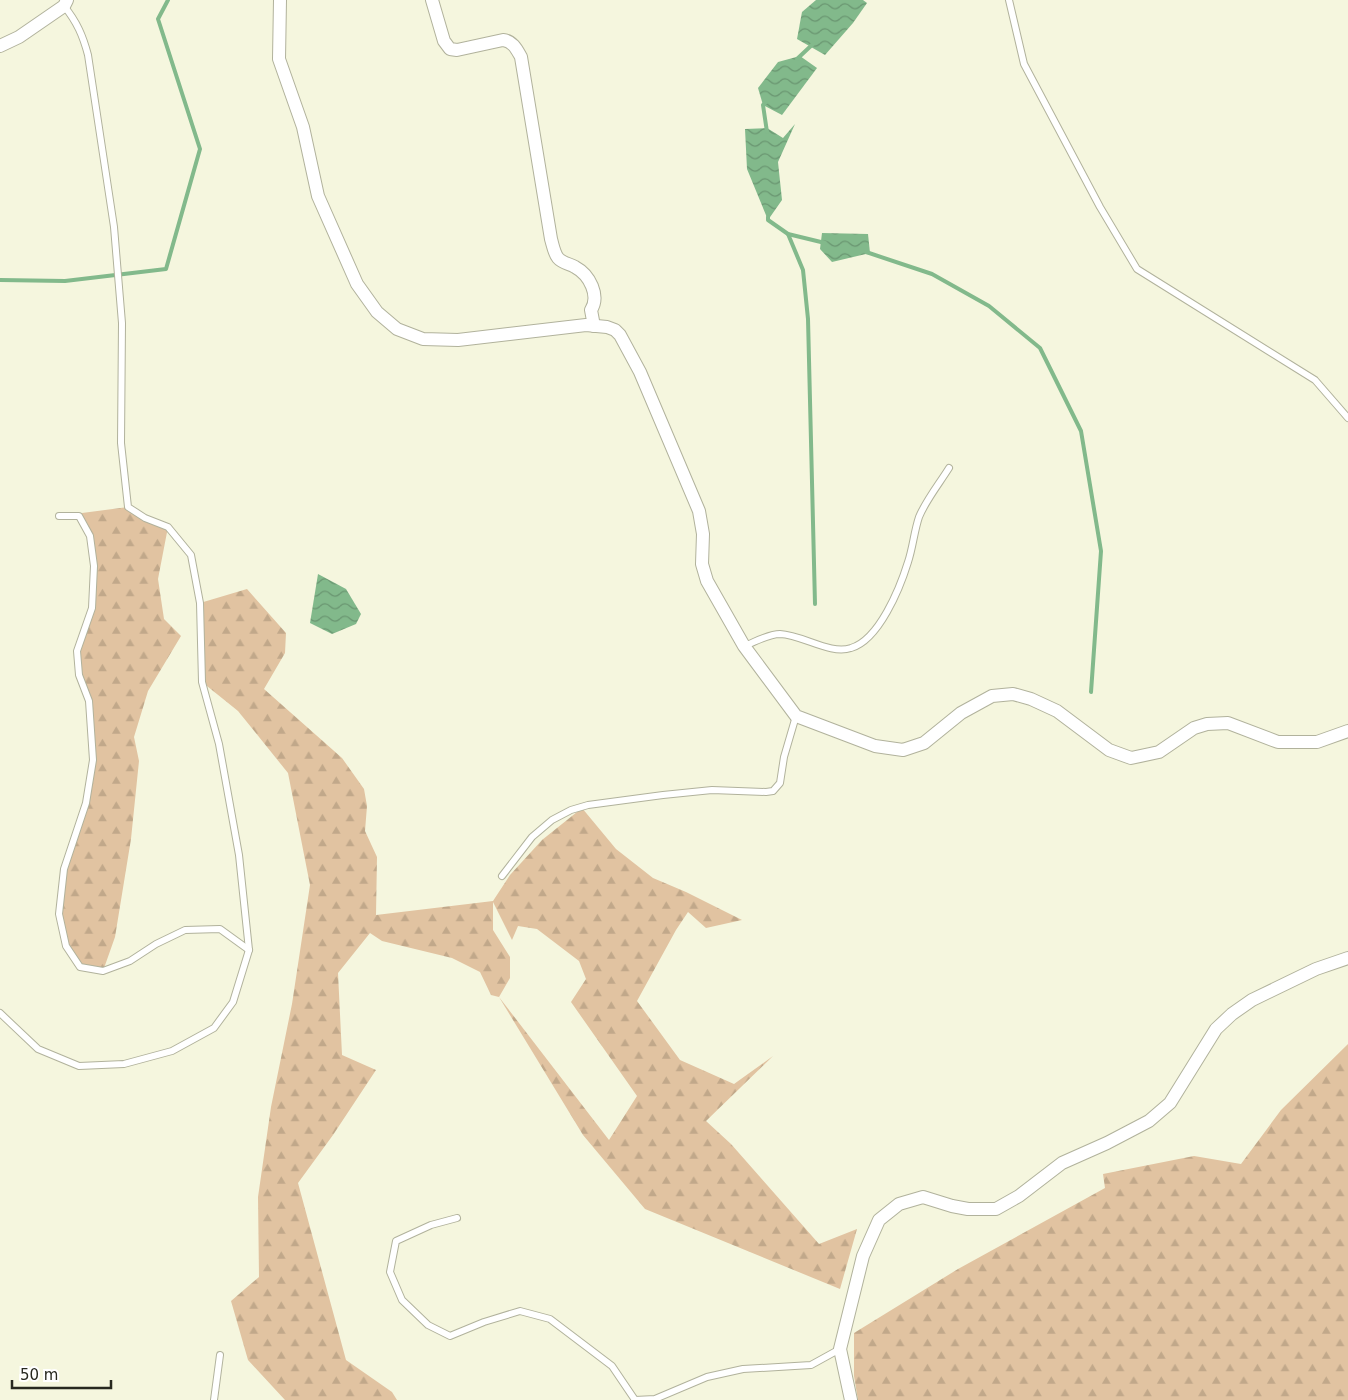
<svg xmlns="http://www.w3.org/2000/svg" width="1348" height="1400" font-family="'DejaVu Sans',sans-serif">
  <style>
    .forest { fill: url(#forest-firs); fill-rule: evenodd }
    .water { fill: url(#water-waves) }
    .lines { fill: none; stroke-linecap: round; stroke-linejoin: round }
    .stream { stroke: #82b98b; stroke-width: 4 }
    .service-casing { stroke: #b1b29c; stroke-width: 8 }
    .minor-casing { stroke: #b1b29c; stroke-width: 14 }
    .service { stroke: #fff; stroke-width: 6 }
    .minor { stroke: #fff; stroke-width: 12 }
  </style>
  <defs>
    <pattern id="forest-firs" width="22" height="20" patternUnits="userSpaceOnUse" patternTransform="scale(1.25)"><rect width="22" height="20" fill="#e1c3a1"/><path d="M5 1l3.5 6h-7zM16 11l3.5 6h-7z" fill="#c1a88a"/></pattern>
    <pattern id="water-waves" width="16" height="10" patternUnits="userSpaceOnUse" patternTransform="scale(1.25)"><rect width="16" height="10" fill="#82b98b"/><path d="M0 5q4-4 8 0t8 0" fill="none" stroke="#6a9671"/></pattern>
  </defs>
  <rect width="100%" height="100%" fill="#f5f6de"/>
  <g class="forest">
    <polygon points="128,507 168,527 158,579 164,619 181,636 148,691 134,737 139,761 131,839 115,937 103,971 75,966 66,946 59,914 64,869 86,803 93,760 89,701 79,675 77,651 92,608 94,566 90,536 79,516 59,516"/>
    <path d="M 247,589 L 286,633 L 285,653 L 264,689 L 342,758 L 364,789 L 367,806 L 365,831 L 377,857 L 376,915 L 493,901 L 510,875 L 542,840 L 582,808 L 616,849 L 653,878 L 686,892 L 742,920 L 706,928 L 688,912 L 676,930 L 637,1001 L 680,1060 L 734,1084 L 773,1056 L 706,1121 L 731,1144 L 819,1244 L 857,1229 L 840,1289 L 645,1209 L 583,1135 L 499,997 L 491,995 L 480,972 L 452,958 L 382,941 L 370,933 L 338,973 L 342,1055 L 376,1070 L 333,1135 L 298,1183 L 346,1360 L 392,1392 L 397,1400 L 285,1400 L 248,1360 L 231,1301 L 259,1277 L 258,1197 L 271,1107 L 292,1004 L 310,885 L 288,773 L 238,711 L 202,682 L 200,603 ZM 493,902 L 512,940 L 518,926 L 537,929 L 579,961 L 586,979 L 571,1002 L 637,1096 L 609,1140 L 499,997 L 510,978 L 510,957 L 493,930 Z"/>
    <polygon points="1348,1044 1348,1400 858,1400 854,1376 854,1333 958,1269 1105,1188 1103,1174 1194,1156 1241,1164 1281,1110"/>
  </g>
  <g class="water">
    <polygon points="816,0 863,0 867,3 853,23 825,55 797,39 802,12"/>
    <polygon points="800,56 817,68 782,115 763,105 758,88 778,62"/>
    <polygon points="795,124 778,162 782,200 768,220 747,169 745,129 767,128 783,138"/>
    <polygon points="822,233 868,234 870,253 832,262 820,249"/>
    <polygon points="318,574 346,589 361,614 356,624 332,634 310,623"/>
  </g>
  <g class="lines">
    <g class="stream">
      <polyline points="797,59 814,43"/>
      <polyline points="765,103 763,105 767,132"/>
      <polyline points="768,217 768,220 788,234 825,243"/>
      <polyline points="788,234 803,270 808,319 815,604"/>
      <polyline points="866,252 932,274 989,306 1040,348 1081,431 1101,551 1091,692"/>
      <polyline points="0,280 65,281 166,269 200,149 158,19 168,0"/>
    </g>
    <defs>
      <g id="service">
        <polyline points="1009,0 1024,64 1100,207 1137,269 1315,380 1348,418"/>
        <polyline points="59,516 79,516 90,536 94,566 92,608 77,651 79,675 89,701 93,760 86,803 64,869 59,914 66,946 80,967 103,971 130,961 156,944 185,930 220,929 249,950"/>
        <path d="M 744,646 C 755,642 768,634 780,634 C 803,635 830,655 851,648 C 879,640 900,588 908,562 C 913,547 914,532 919,517 C 926,500 939,484 949,468"/>
        <polyline points="502,876 532,837 552,820 571,810 588,805 663,795 712,790 766,792 773,791 780,783 784,757 796,716"/>
        <path d="M 0,1013 L 38,1049 L 79,1066 L 124,1064 L 172,1051 L 214,1028 L 233,1002 L 249,950 L 239,855 L 219,744 L 202,682 L 200,603 L 191,555 L 168,527 L 145,518 L 128,507 L 121,443 L 122,323 L 114,227 L 88,55 C 83,36 77,22 64,6"/>
        <polyline points="457,1218 431,1225 396,1241 390,1272 402,1300 428,1325 450,1336 484,1322 520,1311 550,1319 612,1366 635,1400 655,1399 707,1377 743,1369 811,1365 840,1349"/>
        <polyline points="214,1400 220,1355"/>
      </g>
      <g id="minor">
        <polyline points="280,0 279,59 303,127 318,196 357,284 377,312 397,329 423,339 458,340 586,325 607,327 615,330 620,335 640,372 699,511 703,534 702,564 707,581 744,646 796,716 875,746 903,750 924,743 961,713 992,696 1013,694 1031,699 1057,711 1109,750 1131,758 1159,752 1194,728 1207,724 1228,723 1278,742 1317,742 1348,731"/>
        <path d="M 432,0 L 444,41 L 450,49 L 457,50 L 503,40 C 513,41 517,50 521,57 L 551,239 C 553,246 554,253 558,258 C 562,263 570,264 575,267 C 590,275 600,296 591,310 L 594,326"/>
        <polyline points="0,46 19,37 64,6 67,0"/>
        <polyline points="851,1400 840,1349 863,1256 879,1220 899,1204 923,1197 952,1206 968,1209 996,1209 1019,1196 1062,1163 1107,1143 1149,1121 1170,1103 1216,1029 1232,1014 1252,1000 1316,969 1348,958"/>
      </g>
    </defs>
    <use href="#service" class="service-casing"/>
    <use href="#minor" class="minor-casing"/>
    <use href="#service" class="service"/>
    <use href="#minor" class="minor"/>
  </g>
  <path d="M12 1380v8h99v-8" fill="none" stroke="#27281f" stroke-width="2.5"/>
  <text x="20" y="1380" font-size="15" fill="#27281f" stroke="#ffffff" stroke-width="4" paint-order="stroke">50 m</text>
</svg>
